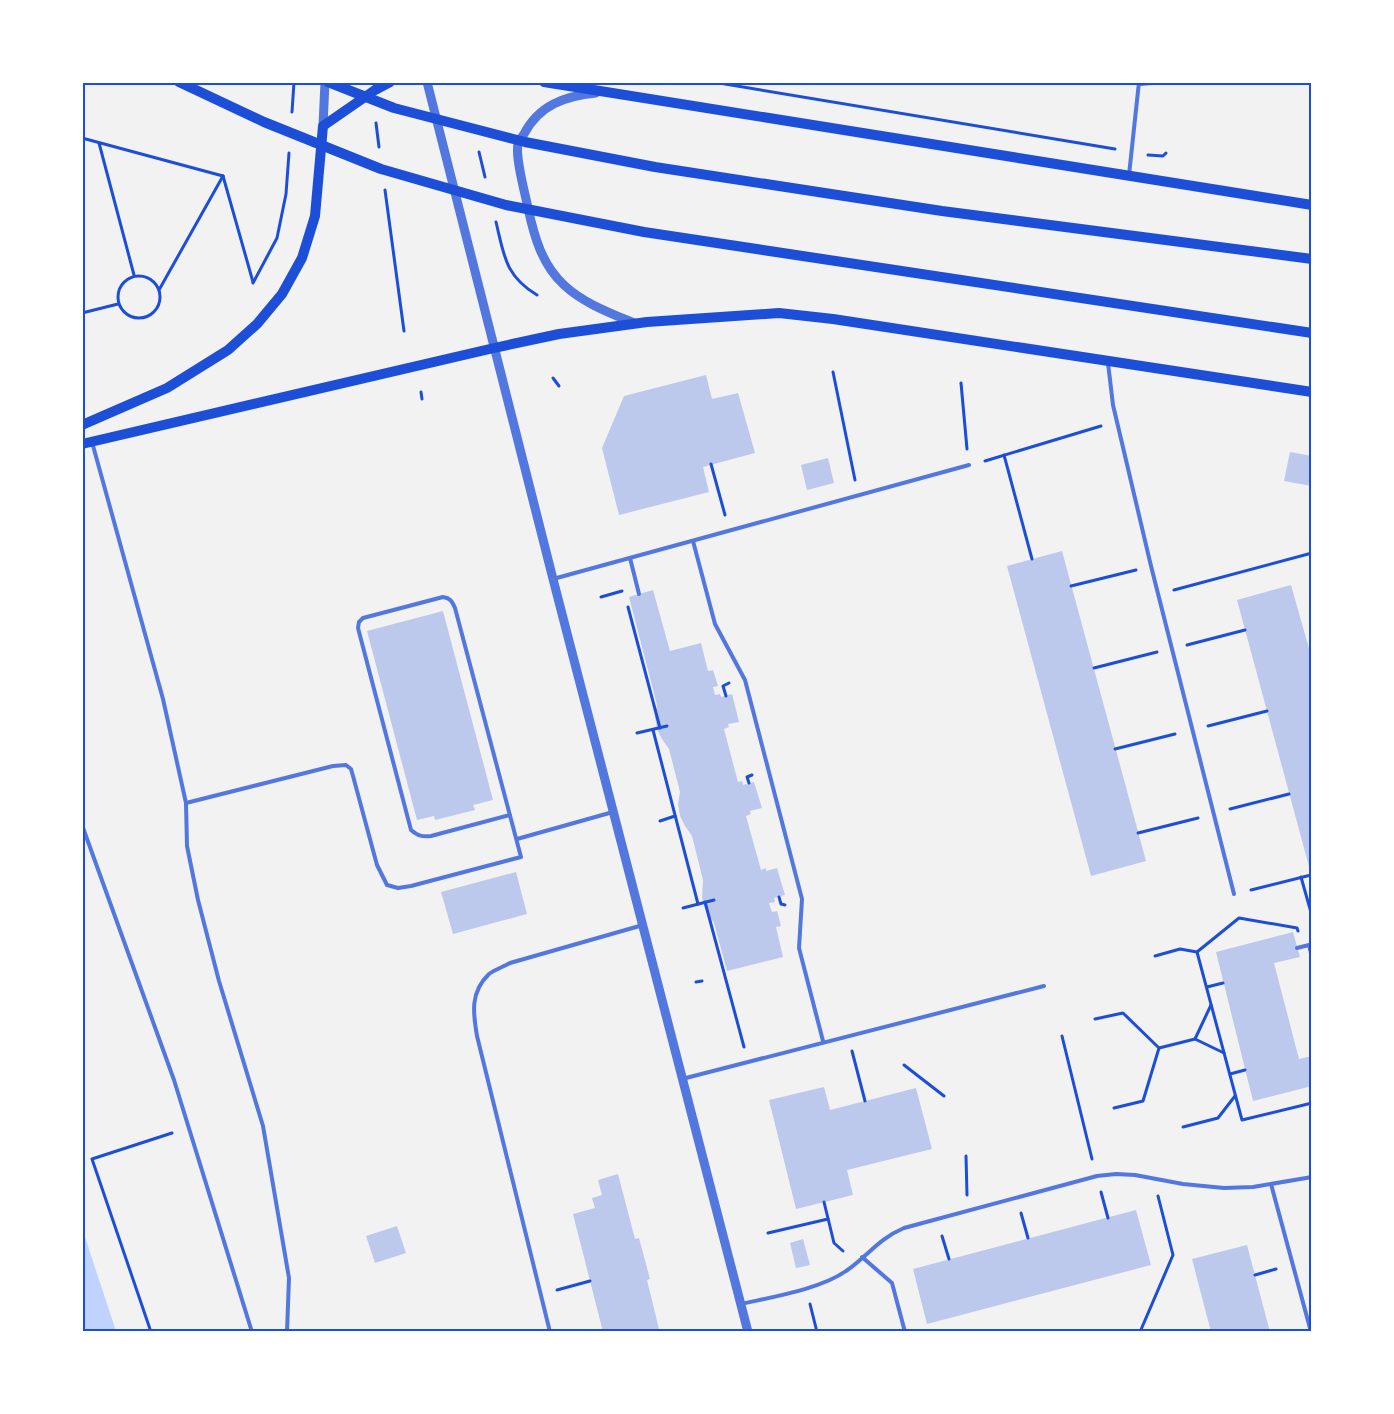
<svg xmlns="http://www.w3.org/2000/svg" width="1394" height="1414" font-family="Lato,sans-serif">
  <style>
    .water { fill: #bfd3fe }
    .building { fill: #bdc9ec }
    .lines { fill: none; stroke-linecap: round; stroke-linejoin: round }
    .path { stroke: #1d4ed8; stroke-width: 3 }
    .service { stroke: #5277de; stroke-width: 4 }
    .tertiary { stroke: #5277de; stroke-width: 9 }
    .secondary { stroke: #1d4ed8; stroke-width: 10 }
    .neatline { fill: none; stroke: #1d4ed8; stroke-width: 2 }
  </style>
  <rect width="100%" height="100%" fill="#f2f2f2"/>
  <polygon class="water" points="82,1231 83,1231 116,1331 86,1331 83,1325"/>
  <g class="building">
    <polygon points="706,375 712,399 738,393 755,453 703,467 709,492 619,515 602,448 624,396"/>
    <polygon points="1290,452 1312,456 1312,486 1284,481"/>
    <polygon points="828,458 834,483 807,490 801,465"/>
    <polygon points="1062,551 1146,861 1091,876 1007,566"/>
    <polygon points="1291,585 1312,659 1311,874 1237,600"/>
    <polygon points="653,590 670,651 701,643 708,671 713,670 718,686 713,687 715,695 720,694 721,697 732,694 739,722 728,724 729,727 724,729 738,782 742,781 743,785 754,782 762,808 750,811 751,814 746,816 761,870 766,868 766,871 777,868 785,895 774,898 775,902 769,903 772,912 777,911 781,926 776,927 783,957 727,971 714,923 705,909 702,898 703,880 692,836 685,826 680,816 678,804 680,792 669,749 662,739 657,729 655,717 657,705 629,597"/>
    <polygon points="443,611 493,800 473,805 475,810 435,820 434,816 417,820 367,631"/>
    <polygon points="516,872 527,914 453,934 441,892"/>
    <polygon points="1293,932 1300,957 1274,963 1299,1059 1312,1056 1312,1086 1253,1101 1216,952"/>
    <polygon points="824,1087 830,1110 916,1088 932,1149 847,1170 853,1195 796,1209 769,1100"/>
    <polygon points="618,1174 635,1239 639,1238 650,1279 647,1280 659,1329 650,1332 603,1332 573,1214 595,1208 592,1198 602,1195 598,1180"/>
    <polygon points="1136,1210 1151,1265 927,1324 913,1269"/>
    <polygon points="397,1226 406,1253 375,1263 366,1236"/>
    <polygon points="803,1239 810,1265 796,1268 790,1243"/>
    <polygon points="1247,1245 1270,1332 1211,1332 1192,1259"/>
  </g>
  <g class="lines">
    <g class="path">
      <polyline points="713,82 1115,149"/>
      <polyline points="292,112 294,82"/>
      <polyline points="376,123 379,147"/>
      <polyline points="82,138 223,176"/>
      <polyline points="99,143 134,275"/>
      <polyline points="479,152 485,177"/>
      <polyline points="1148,155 1163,156 1166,153"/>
      <polyline points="223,176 253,282"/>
      <polyline points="385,190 404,331"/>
      <path d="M 496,222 C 504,255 505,276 537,295"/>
      <circle cx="139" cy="297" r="21"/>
      <polyline points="253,283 277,238 286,194 289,153"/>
      <polyline points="159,290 223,176"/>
      <polyline points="82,313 118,304"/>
      <polyline points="833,372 855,480"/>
      <polyline points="553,378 559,386"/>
      <polyline points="961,383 967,449"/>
      <polyline points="421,392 422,399"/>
      <polyline points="1004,455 1032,559"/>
      <polyline points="985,461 1101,426"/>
      <polyline points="711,464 725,515"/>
      <polyline points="1071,586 1136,570"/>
      <polyline points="1174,590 1312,553"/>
      <polyline points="601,597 622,591"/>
      <polyline points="628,607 660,728"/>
      <polyline points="1187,645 1245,630"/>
      <polyline points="1094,668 1157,652"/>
      <polyline points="726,696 723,686 729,683"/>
      <polyline points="1208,726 1267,711"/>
      <polyline points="653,730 698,904"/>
      <polyline points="637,733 667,726"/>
      <polyline points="1115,749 1175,734"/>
      <polyline points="749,783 747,777 752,775"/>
      <polyline points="1230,809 1289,794"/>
      <polyline points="660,821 675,816"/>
      <polyline points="1138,833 1198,818"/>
      <polyline points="1301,877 1312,916"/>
      <polyline points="1251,890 1311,875"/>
      <polyline points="779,897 781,904 785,905"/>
      <polyline points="705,902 744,1047"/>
      <polyline points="683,908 714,900"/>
      <polyline points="1298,931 1297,928 1239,918 1197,952 1242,1120 1312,1103"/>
      <polyline points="1155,956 1180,949 1197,952"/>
      <polyline points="696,982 702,981"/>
      <polyline points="1207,987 1223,983"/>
      <polyline points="1211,1005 1195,1039 1224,1053"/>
      <polyline points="1095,1019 1123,1013 1159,1048 1143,1101 1114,1108"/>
      <polyline points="1062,1036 1092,1159"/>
      <polyline points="1159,1048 1195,1039"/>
      <polyline points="852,1051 865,1101"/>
      <polyline points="904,1065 944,1096"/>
      <polyline points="1230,1074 1245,1070"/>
      <polyline points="1183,1127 1218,1118 1235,1096"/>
      <polyline points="966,1156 967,1195"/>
      <polyline points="1101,1192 1108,1218"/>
      <polyline points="824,1202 834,1243 843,1251"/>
      <polyline points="1021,1213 1028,1238"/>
      <polyline points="768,1233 828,1219"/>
      <polyline points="942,1236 949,1259"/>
      <polyline points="1255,1275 1276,1269"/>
      <polyline points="557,1290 590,1281"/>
      <polyline points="810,1304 817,1332"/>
      <polyline points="151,1332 92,1159 172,1133"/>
      <polyline points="1140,1332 1173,1255 1158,1196"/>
    </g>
    <g class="service">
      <polyline points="1140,84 1165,82"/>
      <polyline points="1129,175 1139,82"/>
      <polyline points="1108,363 1113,405 1151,566 1234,894"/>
      <polyline points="92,442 163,699 186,803 187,846 198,900 219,981 263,1126 289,1278 287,1332"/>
      <polyline points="693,541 715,624 745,680 802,899 799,948 823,1041"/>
      <polyline points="630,558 639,594"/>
      <polyline points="553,579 969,465"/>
      <path d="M 186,803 L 333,766 L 346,765 L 351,769 L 353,776 L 377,865 L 387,885 L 398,888 L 411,886 L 521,857 L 455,608 C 452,601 450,598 443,597 L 363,618 L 359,622 L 358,628 L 411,830 C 418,836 422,837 431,836 L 510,815"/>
      <polyline points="82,825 174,1080 252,1332"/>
      <polyline points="517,839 613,812"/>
      <polyline points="1297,948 1309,945 1312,957"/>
      <polyline points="682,1079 1044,986"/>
      <polyline points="1271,1184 1311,1332"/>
      <polyline points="862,1257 892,1283 905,1332"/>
      <path d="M 741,1304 C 772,1297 821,1289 846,1271 C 868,1256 878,1239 904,1228 L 1097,1176 L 1116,1174 L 1135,1175 L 1183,1184 L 1224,1188 L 1253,1187 L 1312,1177"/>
      <path d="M 550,1332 L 477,1036 C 473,1013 470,992 489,974 C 494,970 503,967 510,963 L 643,925"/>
    </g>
    <g class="tertiary">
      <polyline points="427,82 553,579 748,1332"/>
      <path d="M 596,93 C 565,96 539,105 524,134 C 522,137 519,141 518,144 C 515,157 525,193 528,208 C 534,236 542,265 564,285 C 583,303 610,313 634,323"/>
      <polyline points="323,126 325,82"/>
    </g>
    <g class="secondary">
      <polyline points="179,82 264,122 381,169 506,205 644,232 1312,333"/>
      <polyline points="328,82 394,108 525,142 655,167 942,211 1312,259"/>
      <polyline points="544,82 1312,205"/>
      <polyline points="82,425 167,388 228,350 257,324 282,294 302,258 315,216 323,126 375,90 390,82"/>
      <polyline points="82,444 494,348 559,334 647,322 779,313 833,319 1312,392"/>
    </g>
  </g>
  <rect width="1394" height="1414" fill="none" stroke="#ffffff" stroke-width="168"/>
  <rect x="84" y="84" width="1226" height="1246" class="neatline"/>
</svg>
